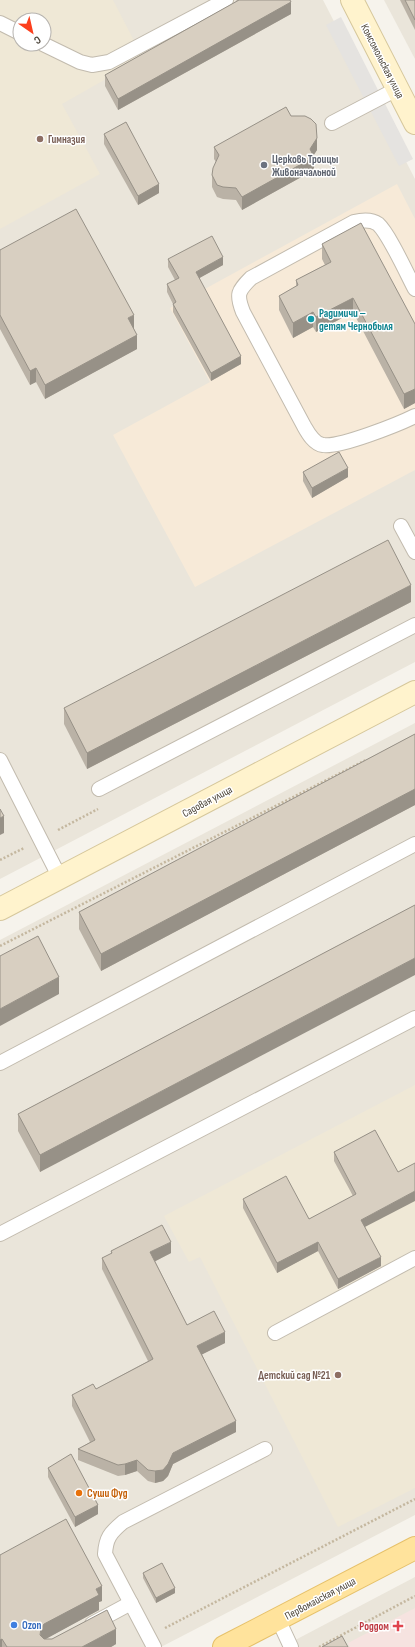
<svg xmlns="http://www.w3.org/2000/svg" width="415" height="1647" font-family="'Sofia Sans Condensed',sans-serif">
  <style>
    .residential { fill: #eae5da; fill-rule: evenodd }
    .commercial { fill: #f7ead8 }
    .education { fill: #efe8d6; fill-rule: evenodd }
    .medical { fill: #f6e3e0 }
    .parking { fill: #e5e3e0 }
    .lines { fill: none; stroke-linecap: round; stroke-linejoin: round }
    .lane-casing { stroke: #c2bbae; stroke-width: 16 }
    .secondary-casing { stroke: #d6c79b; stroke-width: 24 }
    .primary-casing { stroke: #e6c16a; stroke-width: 24 }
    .path { stroke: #c4b79f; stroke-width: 2.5; stroke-dasharray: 2 2; stroke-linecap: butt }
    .lane { stroke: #fff; stroke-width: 14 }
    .secondary { stroke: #fff3cd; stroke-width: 22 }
    .primary { stroke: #ffe39c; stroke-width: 22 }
    .wall { fill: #bab2a6 }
    .shaded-wall { fill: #979187 }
    .building { fill: #d8cfc1; stroke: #979187 }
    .education-dot { fill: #8d6e63; stroke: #fff; stroke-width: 1.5 }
    .worship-dot { fill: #6b7280; stroke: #fff; stroke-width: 1.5 }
    .culture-dot { fill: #0f9aa8; stroke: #fff; stroke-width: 1.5 }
    .food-dot { fill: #e8710a; stroke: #fff; stroke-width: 1.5 }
    .shop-dot { fill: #3f7fe0; stroke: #fff; stroke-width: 1.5 }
    .health-dot { fill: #e0444e; stroke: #fff; stroke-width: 1.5 }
    .labels { text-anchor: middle; stroke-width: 3; stroke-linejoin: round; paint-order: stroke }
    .street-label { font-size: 11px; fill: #4b4439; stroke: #fff }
    .education-label { font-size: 11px; font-weight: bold; fill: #785e54; stroke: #fff; text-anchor: start }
    .worship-label { font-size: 11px; font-weight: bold; fill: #5b616d; stroke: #fff; text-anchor: start }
    .culture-label { font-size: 11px; font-weight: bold; fill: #0d838f; stroke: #fff; text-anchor: start }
    .food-label { font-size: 11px; font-weight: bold; fill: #c56008; stroke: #fff; text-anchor: start }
    .shop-label { font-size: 11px; font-weight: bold; fill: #366cbe; stroke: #fff; text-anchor: start }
    .health-label { font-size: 11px; font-weight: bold; fill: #be3a42; stroke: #fff; text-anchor: end }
  </style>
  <rect width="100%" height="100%" fill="#f6f3ec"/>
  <g class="residential">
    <path d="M 0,0 L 323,0 L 415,179 L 415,662 L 0,879 ZM 20,20 L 44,20 L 44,44 L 20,44 Z"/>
    <polygon points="384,0 415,0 415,59"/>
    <polygon points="415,723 415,1515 161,1647 0,1647 0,940"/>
    <polygon points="415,1577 415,1647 282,1647"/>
  </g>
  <polygon class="commercial" points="397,184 415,219 415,470 195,587 113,435 210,382 170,308"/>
  <g class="education">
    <path d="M 0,0 L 113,0 L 143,58 L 62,104 L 100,174 L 0,229 ZM 20,20 L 44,20 L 44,44 L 20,44 Z"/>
    <polygon points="415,1085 415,1488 338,1527 200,1257 189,1262 164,1216"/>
  </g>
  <polygon class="medical" points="415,1608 415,1647 350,1647 348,1643"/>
  <polygon class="parking" points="341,17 413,159 399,166 326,25"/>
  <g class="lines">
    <defs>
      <g id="lane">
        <polyline points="0,23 20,33"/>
        <polyline points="43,44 80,62 92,65 109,62 226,0"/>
        <polyline points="332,123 397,89"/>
        <path d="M 415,289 C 407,274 389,234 378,224 C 371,219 362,220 354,222 L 251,278 C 238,291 236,294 243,312 L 304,426 C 308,433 314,444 323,445 C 339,448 399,424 415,416"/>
        <polyline points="401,526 415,552"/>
        <polyline points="0,760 60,878"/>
        <polyline points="99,789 415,625"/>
        <polyline points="0,1063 415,844"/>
        <polyline points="0,1234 415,1018"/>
        <polyline points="275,1333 415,1258"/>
        <polyline points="278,1619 291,1647"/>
        <polyline points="92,1624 131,1603"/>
        <path d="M 154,1647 L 105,1554 C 106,1538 110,1533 123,1522 L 265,1449"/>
      </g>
      <g id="secondary">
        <polyline points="352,0 415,123"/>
        <polyline points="0,909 415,692"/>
      </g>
      <polyline id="primary" points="224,1647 415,1548"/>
    </defs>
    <use href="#lane" class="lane-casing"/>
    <use href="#secondary" class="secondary-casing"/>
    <use href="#primary" class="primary-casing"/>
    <g class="path">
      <polyline points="58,830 98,809"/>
      <polyline points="0,860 24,848"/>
      <polyline points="0,946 366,760"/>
      <polyline points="165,1628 415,1499"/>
      <polyline points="319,1647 415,1596"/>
    </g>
    <use href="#lane" class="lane"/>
    <use href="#secondary" class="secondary"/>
    <use href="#primary" class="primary"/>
  </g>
  <g class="wall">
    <polygon points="236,0 290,0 291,14 118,110 105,86 105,75 237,1"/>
    <polygon points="400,0 415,0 415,30"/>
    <polygon points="291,116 317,150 313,156 314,170 242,210 236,200 223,199 217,197 212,187 212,175 216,162 214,159 214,147"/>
    <polygon points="104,134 159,193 138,205 104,144"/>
    <polygon points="322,244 415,324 415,403 404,409 353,312 316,332 313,327 293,338 279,310 279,296 296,287 296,280 325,265 322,259"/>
    <polygon points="0,250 134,329 137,349 45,399 36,382 30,385 0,329"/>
    <polygon points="168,259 223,265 199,278 241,364 211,381 173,312 173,304 167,292 167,284 175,280 168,267"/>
    <polygon points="303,472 348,477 312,498 303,481"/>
    <polygon points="411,602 87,769 64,724 64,708"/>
    <polygon points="415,734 415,805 101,971 79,929 79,912"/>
    <polygon points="415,905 40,1172 18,1131 18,1114"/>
    <polygon points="375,1130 365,1227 381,1266 338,1289 318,1251 277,1273 243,1208 243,1199 309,1219 353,1196 334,1161 334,1152"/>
    <polygon points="111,1251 171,1253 155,1261 187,1325 225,1343 202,1354 236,1432 173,1464 168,1476 163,1481 155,1483 148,1481 137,1471 125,1475 118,1476 78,1460 78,1449 90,1442 72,1406 72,1395 96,1389 148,1361 102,1269 102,1258 111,1254"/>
    <polygon points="48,1468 98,1514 75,1527 48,1477"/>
    <polygon points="0,1555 102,1601 99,1602 99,1610 45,1639 116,1644 111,1647 0,1647"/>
    <polygon points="143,1573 175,1593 156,1603 143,1578"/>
  </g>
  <g class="shaded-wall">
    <polygon points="291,2 291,14 118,110 118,99"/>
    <polygon points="317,138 317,150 311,159 314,157 314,170 242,210 242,197 310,149"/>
    <polygon points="159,184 159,193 138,205 138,196"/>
    <polygon points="223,257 223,265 196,280 196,272"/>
    <polygon points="353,298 353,312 316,332 316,317"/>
    <polygon points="313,312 313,327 293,338 293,323"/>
    <polygon points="134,315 134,329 128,332 128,318"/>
    <polygon points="137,335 137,349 45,399 45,385"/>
    <polygon points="241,356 241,364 211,381 211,373"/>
    <polygon points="36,368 36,382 30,385 30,371"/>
    <polygon points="415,389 415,403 404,409 404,394"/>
    <polygon points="348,468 348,477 312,498 312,488"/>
    <polygon points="411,585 411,602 87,769 87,753"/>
    <polygon points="415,789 415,805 101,971 101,954"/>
    <polygon points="4,816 4,833 0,835 0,818"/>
    <polygon points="415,958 415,975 40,1172 40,1155"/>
    <polygon points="59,977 59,994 0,1026 0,1009"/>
    <polygon points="415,1191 415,1201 361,1229 361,1220"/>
    <polygon points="171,1242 171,1253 150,1264 150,1252"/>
    <polygon points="318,1242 318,1251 277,1273 277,1263"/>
    <polygon points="381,1257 381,1266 338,1289 338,1279"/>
    <polygon points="225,1332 225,1343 197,1357 197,1346"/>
    <polygon points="236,1421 236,1432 173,1464 168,1476 163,1481 155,1483 155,1471 173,1453"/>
    <polygon points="137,1460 137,1471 125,1475 125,1464"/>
    <polygon points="98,1505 98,1514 75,1527 75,1517"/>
    <polygon points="102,1586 102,1601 99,1602 99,1610 44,1640 40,1647 41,1628 44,1624 96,1589"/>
    <polygon points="175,1588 175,1593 156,1603 156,1598"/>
    <polygon points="116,1629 116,1644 111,1647 82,1647"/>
    <polygon points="2,1639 2,1647 0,1647 0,1640"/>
  </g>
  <g class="building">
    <polygon points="239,0 290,0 291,2 118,99 105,75"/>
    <polygon points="405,0 415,0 415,20"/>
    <polygon points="286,107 291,116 305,116 311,119 316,124 317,138 310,149 314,157 242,197 236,188 223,187 217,185 212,175 213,168 219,155 214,147"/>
    <polygon points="126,122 159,184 138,196 104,134"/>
    <polygon points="76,209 134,315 128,318 137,335 45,385 36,368 30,371 0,315 0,250"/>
    <polygon points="361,223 415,324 415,389 404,394 353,298 316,317 313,312 293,323 279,296 298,285 296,280 331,262 322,244"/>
    <polygon points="212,236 223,257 196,272 241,356 211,373 173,304 176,302 167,284 179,278 168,259"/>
    <polygon points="339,452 348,468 312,488 303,472"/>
    <polygon points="388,540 411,585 87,753 64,708"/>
    <polygon points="415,734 415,789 101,954 79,912"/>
    <polygon points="0,809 4,816 0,818"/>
    <polygon points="415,905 415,958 40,1155 18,1114"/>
    <polygon points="38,936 59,977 0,1009 0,956"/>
    <polygon points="375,1130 398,1172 415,1163 415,1191 361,1220 381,1257 338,1279 318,1242 277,1263 243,1199 286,1176 309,1219 356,1194 334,1152"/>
    <polygon points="162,1225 171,1242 150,1252 187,1325 214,1311 225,1332 197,1346 236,1421 173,1453 168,1464 163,1470 155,1471 148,1470 137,1460 125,1464 118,1465 78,1449 95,1440 72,1395 93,1384 96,1389 153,1359 102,1258 112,1253 111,1251"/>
    <polygon points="71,1454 98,1505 75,1517 48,1468"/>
    <polygon points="66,1519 102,1586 96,1589 99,1595 44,1624 41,1628 40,1635 44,1639 52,1639 107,1610 116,1629 82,1647 7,1647 2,1639 0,1640 0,1555"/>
    <polygon points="162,1563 175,1588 156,1598 143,1573"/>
    <polygon points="342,1636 348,1647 322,1647"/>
  </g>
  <g class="education-dot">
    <circle cx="40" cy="139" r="4"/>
    <circle cx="338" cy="1375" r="4"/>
  </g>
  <circle class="worship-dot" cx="264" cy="165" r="4"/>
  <circle class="culture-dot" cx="311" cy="319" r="4"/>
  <circle class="food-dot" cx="79" cy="1493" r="4"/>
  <circle class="shop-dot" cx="14" cy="1625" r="4"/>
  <path class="health-dot" d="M396 1620h4v4h4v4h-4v4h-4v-4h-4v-4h4z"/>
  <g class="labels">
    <g class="street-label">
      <text transform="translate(383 61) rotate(63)" y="4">Комсомольская улица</text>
      <text transform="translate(207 801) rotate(-28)" y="4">Садовая улица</text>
      <text transform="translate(320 1598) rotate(-28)" y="4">Первомайская улица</text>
    </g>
    <g class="education-label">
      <text x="48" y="143">Гимназия</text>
      <text x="330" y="1379" text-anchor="end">Детский сад №21</text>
    </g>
    <g class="worship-label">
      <text x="272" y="163">Церковь Троицы<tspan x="272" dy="13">Живоначальной</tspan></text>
    </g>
    <g class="culture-label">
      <text x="319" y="317">Радимичи –<tspan x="319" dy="13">детям Чернобыля</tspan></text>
    </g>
    <g class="food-label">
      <text x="87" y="1497">Суши Фуд</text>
    </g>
    <g class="shop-label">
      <text x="22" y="1629">Ozon</text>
    </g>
    <g class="health-label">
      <text x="389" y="1630">Роддом</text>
    </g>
  </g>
  <g transform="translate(32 32) rotate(146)"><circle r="19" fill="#ffffff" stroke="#b7b4b0"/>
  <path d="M0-3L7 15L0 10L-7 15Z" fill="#fc3f1d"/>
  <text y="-6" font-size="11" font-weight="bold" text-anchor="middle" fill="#4b4439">С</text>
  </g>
</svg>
